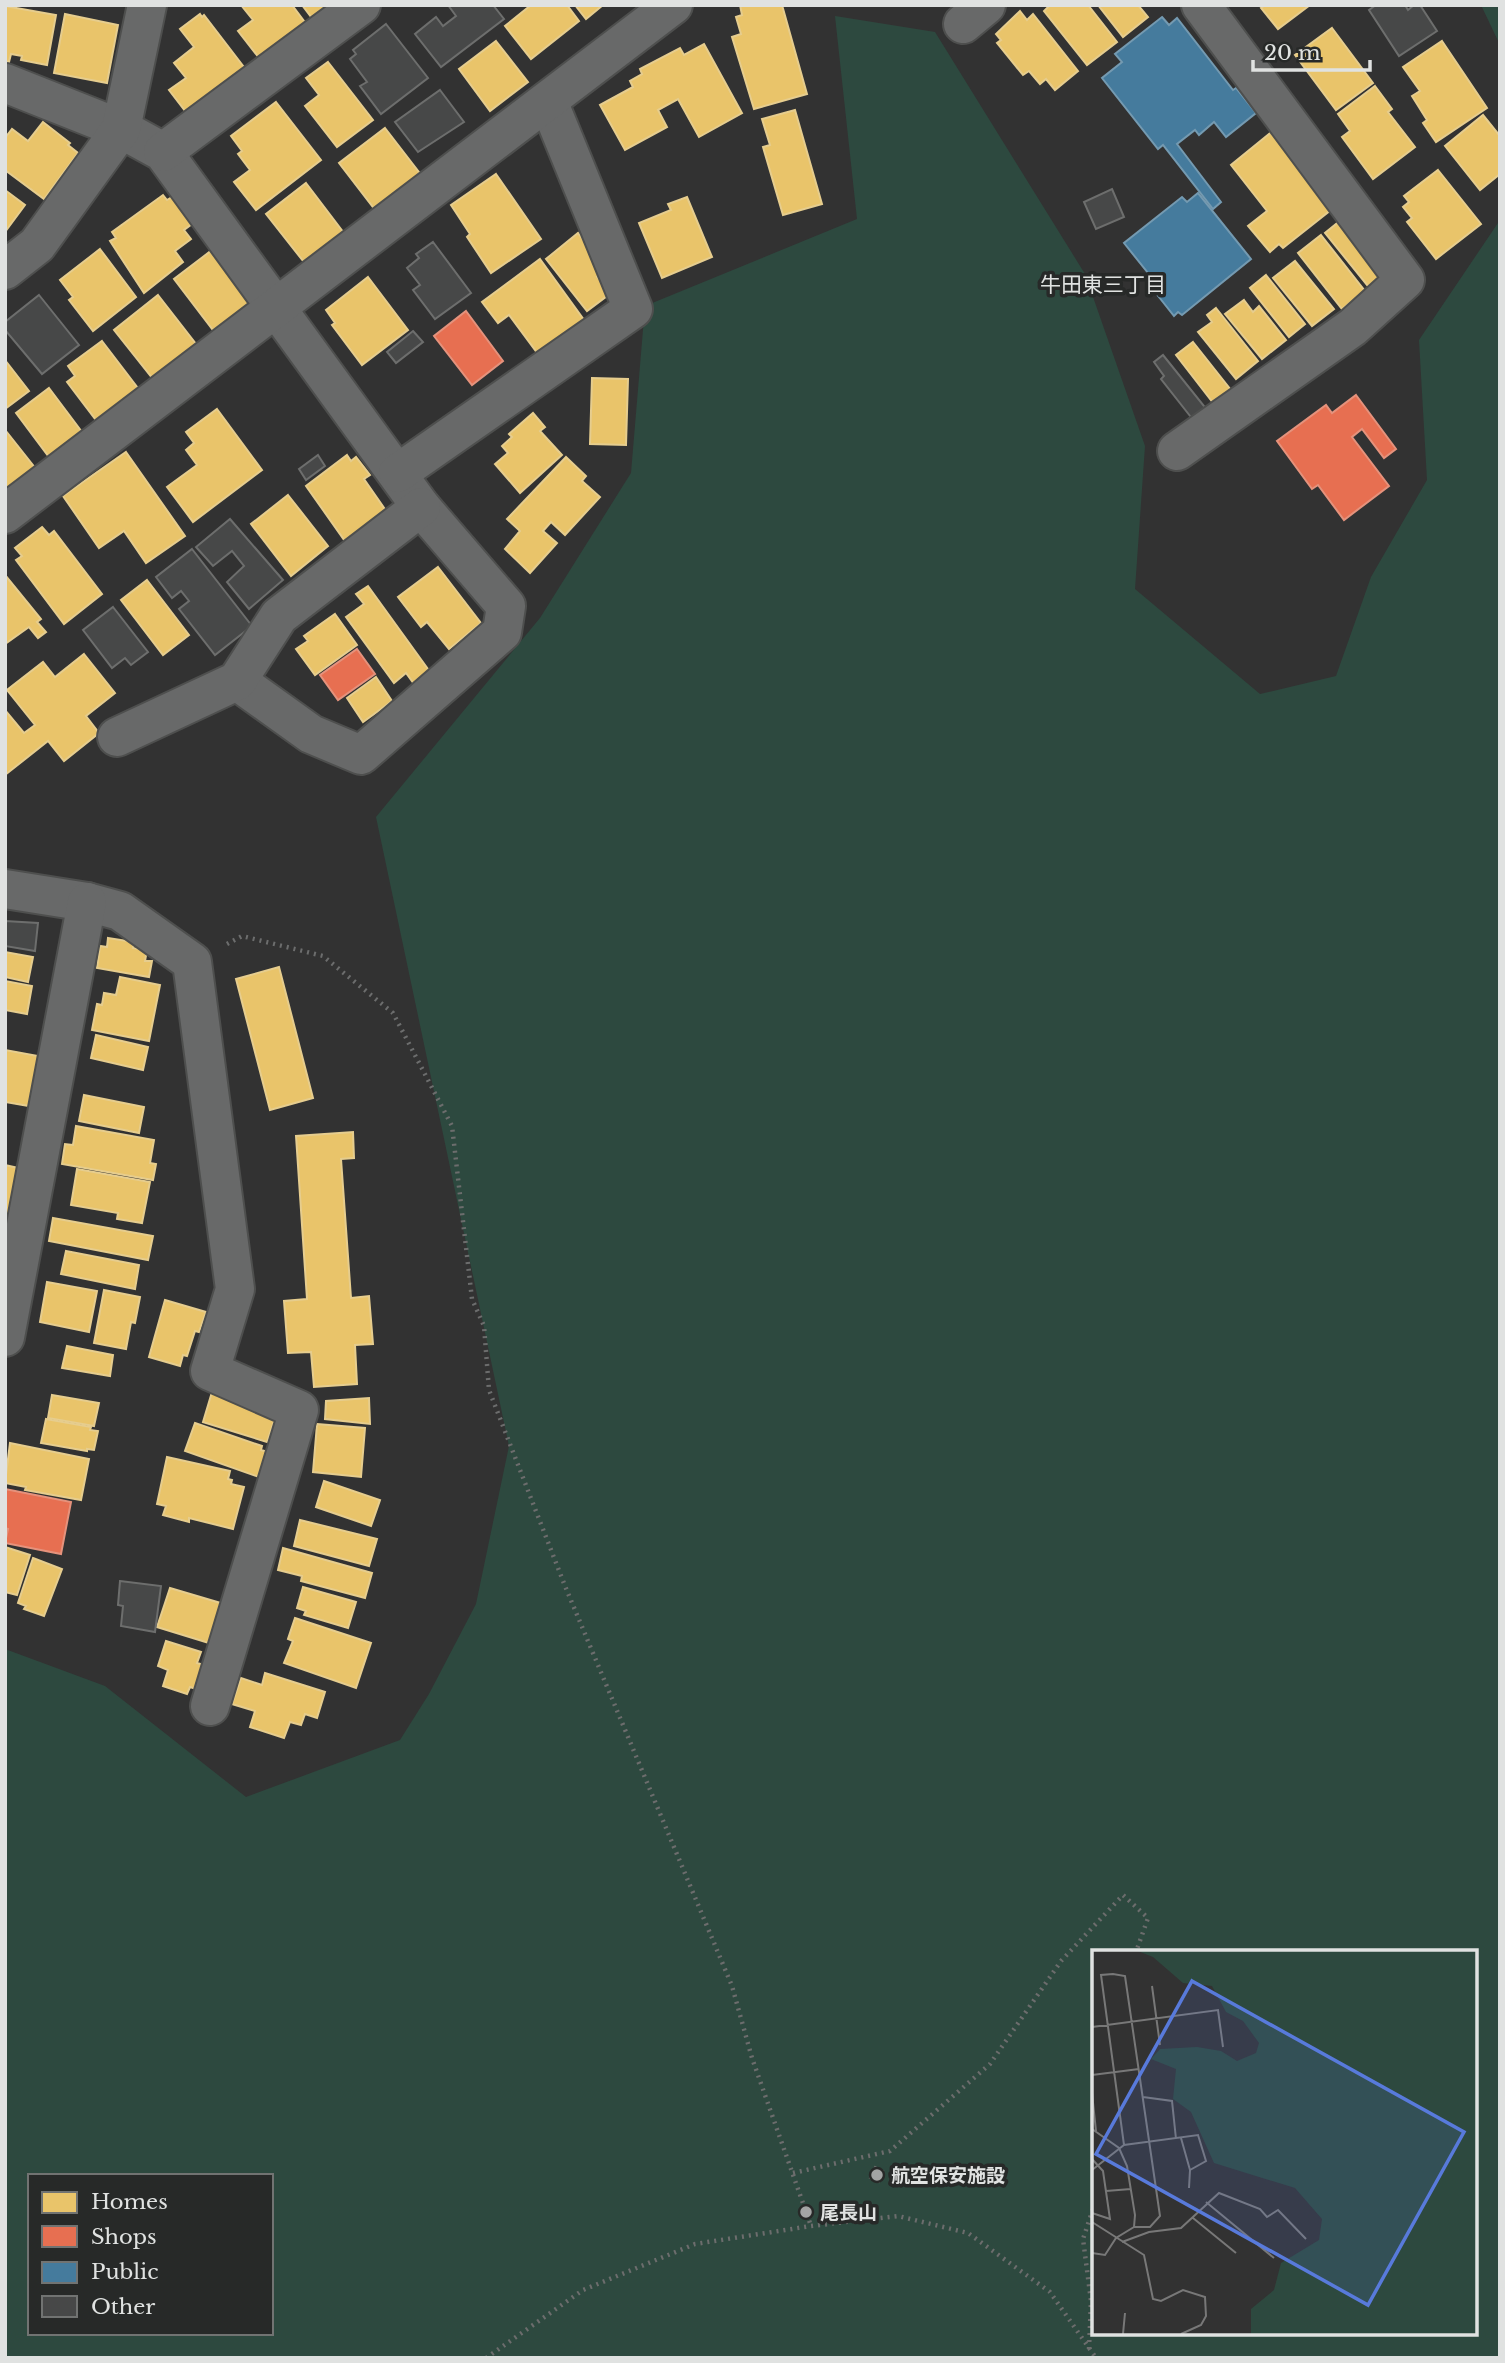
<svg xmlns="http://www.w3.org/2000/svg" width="1505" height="2363" font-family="'Libre Baskerville','Noto Sans JP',serif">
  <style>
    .green { fill: #2d493f; fill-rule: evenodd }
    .homes { fill: #e9c46a; stroke: #e6cd8e; stroke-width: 2 }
    .shops { fill: #e76f51; stroke: #e5927c; stroke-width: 2 }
    .public { fill: #457b9d; stroke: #749ab1; stroke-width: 2 }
    .building { fill: #474848; stroke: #6d6e6d; stroke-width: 2 }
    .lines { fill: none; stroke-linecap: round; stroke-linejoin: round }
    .minor-casing { stroke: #4e4f4e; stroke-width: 42 }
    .path { stroke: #6c6d6d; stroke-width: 4.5; stroke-dasharray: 2 5; stroke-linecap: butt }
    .minor { stroke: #686969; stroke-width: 38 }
    .poi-dot { fill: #a3a4a4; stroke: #272928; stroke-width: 2.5 }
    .labels { text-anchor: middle; stroke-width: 7; stroke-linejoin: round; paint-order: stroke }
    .poi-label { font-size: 19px; font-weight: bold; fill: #e0e2e1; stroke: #272928; text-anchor: start }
    .neighbourhood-label { font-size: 21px; fill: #e0e2e1; stroke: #272928 }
    .inset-road { fill: none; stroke: #787878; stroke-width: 2 }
    .view { fill: #587adb; fill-opacity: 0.15; stroke: #587adb; stroke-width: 3.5 }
    .inset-edge { fill: none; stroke: #e0e2e1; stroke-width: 3.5 }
  </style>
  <rect width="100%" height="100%" fill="#323232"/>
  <g class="green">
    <polygon points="1481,5 1500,5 1500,45"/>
    <path d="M 835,16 L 935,32 L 1085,274 L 1145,446 L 1135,589 L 1260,694 L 1336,676 L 1371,577 L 1427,480 L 1419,340 L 1500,220 L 1500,2358 L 5,2358 L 5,1649 L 105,1686 L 246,1797 L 400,1740 L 429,1694 L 476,1604 L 509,1446 L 376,817 L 540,618 L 631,473 L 645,306 L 857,219 ZM 1094,1952 L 1475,1952 L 1475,2333 L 1094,2333 ZM 30,2176 L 271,2176 L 271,2333 L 30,2333 Z"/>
  </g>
  <g class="homes">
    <polygon points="241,5 292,5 310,29 263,63 238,31 253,20"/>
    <polygon points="302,5 337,5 315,22"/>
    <polygon points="531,5 567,5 579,21 531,59 505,26"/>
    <polygon points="575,5 603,5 586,19"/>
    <polygon points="740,5 782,5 807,94 754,109 732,37 741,34 736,17 742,15"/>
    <polygon points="1050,5 1088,5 1117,42 1087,65 1044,11"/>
    <polygon points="1098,5 1138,5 1148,17 1123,37"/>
    <polygon points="1265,5 1310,5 1278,29 1261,8"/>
    <polygon points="5,6 56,15 47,65 21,60 22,56 11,54 9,62 5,61"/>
    <polygon points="1020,11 1027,20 1033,14 1078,71 1055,90 1046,79 1040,84 1029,71 1023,75 997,43 1001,40 996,34"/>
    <polygon points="65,14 118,25 107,83 54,73"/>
    <polygon points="200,14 202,17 204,15 247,71 189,116 169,90 186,78 174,63 194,47 180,29"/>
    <polygon points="1332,28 1373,83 1336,110 1295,55"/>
    <polygon points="496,41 528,82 490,111 459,69"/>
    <polygon points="1442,41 1487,108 1436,142 1423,123 1427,120 1412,96 1420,91 1403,67"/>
    <polygon points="704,44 742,113 699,137 678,99 658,110 667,127 625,150 600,105 633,87 630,81 642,74 640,69 680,48 684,55"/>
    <polygon points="328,62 373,120 337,147 305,106 319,95 306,78"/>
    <polygon points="1375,86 1392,109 1388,112 1415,147 1373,179 1342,137 1350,131 1338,114"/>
    <polygon points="276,102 321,160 256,210 234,182 250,170 238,154 242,151 231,136"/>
    <polygon points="795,110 822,204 783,215 763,147 770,145 762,119"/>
    <polygon points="1483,115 1500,136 1500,174 1480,190 1445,146"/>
    <polygon points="43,122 70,143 68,145 78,153 44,199 5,170 5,138 12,129 28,141"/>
    <polygon points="1280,125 1341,202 1283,248 1279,244 1270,252 1248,226 1267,211 1231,165"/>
    <polygon points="385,128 422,176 376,211 339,163"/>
    <polygon points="1438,170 1481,224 1436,259 1407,222 1412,218 1403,207 1409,202 1404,196"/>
    <polygon points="496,174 541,239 491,273 467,237 470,234 451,205"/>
    <polygon points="306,183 347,237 307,266 266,214"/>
    <polygon points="5,190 25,205 5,232"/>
    <polygon points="163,195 167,200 172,197 192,224 184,230 191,239 175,251 183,262 144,293 110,241 116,238 112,232"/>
    <polygon points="687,197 712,257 662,278 639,223 671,210 668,204"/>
    <polygon points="1341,220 1388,279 1372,291 1325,233"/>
    <polygon points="578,233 607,269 597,277 611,293 587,311 546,259"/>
    <polygon points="1321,235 1365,291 1342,309 1298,253"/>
    <polygon points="100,249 136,297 93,331 69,300 73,297 60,280"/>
    <polygon points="212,250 254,305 216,334 174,279"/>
    <polygon points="540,259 587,324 541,358 509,315 498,323 482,302"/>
    <polygon points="1295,261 1334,309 1312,326 1273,278"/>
    <polygon points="1266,275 1305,324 1289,337 1250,288"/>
    <polygon points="368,277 408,330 362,365 332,325 335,323 326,310"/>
    <polygon points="158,295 200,349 157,384 114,330"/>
    <polygon points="1244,300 1253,312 1259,306 1286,340 1262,359 1225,314"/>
    <polygon points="1216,308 1258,361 1236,379 1198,332 1212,322 1207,315"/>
    <polygon points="102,341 144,396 102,428 67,382 75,376 68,366"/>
    <polygon points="1193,342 1231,390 1214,404 1176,355"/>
    <polygon points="5,360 29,391 5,409"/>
    <polygon points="592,378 628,379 626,445 590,444"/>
    <polygon points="49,388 82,432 49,457 16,413"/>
    <polygon points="217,409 262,470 193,522 167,487 197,465 186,450 194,443 186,432"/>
    <polygon points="533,413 545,427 540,431 562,455 520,493 495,464 508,453 502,446 512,437 509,434"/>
    <polygon points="6,431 40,474 5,501 5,432"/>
    <polygon points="126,452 185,536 146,563 124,531 99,548 63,496"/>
    <polygon points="347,455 351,461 356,457 370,475 364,479 389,515 347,544 306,486"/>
    <polygon points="566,457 586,476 582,481 600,497 565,535 551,522 543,531 557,543 530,573 505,549 520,531 507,519"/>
    <polygon points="288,495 328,546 291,576 251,524"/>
    <polygon points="42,527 49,535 54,531 102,594 64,624 16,560 22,556 15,548"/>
    <polygon points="438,567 481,623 449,649 427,622 421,627 398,597"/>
    <polygon points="5,575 41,619 37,622 46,632 38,638 29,627 5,644"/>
    <polygon points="147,580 189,635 163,655 121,600"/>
    <polygon points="368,586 433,676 417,688 406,673 394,683 346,617 364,604 356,594"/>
    <polygon points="335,614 357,645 315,675 296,649 308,641 304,636"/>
    <polygon points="84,654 115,693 86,716 99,733 64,761 48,741 5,775 5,710 24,733 35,725 7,690 43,662 55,677"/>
    <polygon points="376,677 392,701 363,722 347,698"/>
    <polygon points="108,938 134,942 133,948 147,950 145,961 152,961 149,977 97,968 100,946 107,947"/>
    <polygon points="5,952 33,957 28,982 5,977"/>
    <polygon points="279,967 313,1098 270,1110 236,979"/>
    <polygon points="120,977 160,985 149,1041 92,1030 97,1004 102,1005 104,993 116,995"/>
    <polygon points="5,981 32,986 27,1014 5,1010"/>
    <polygon points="96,1035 148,1047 143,1070 91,1058"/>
    <polygon points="5,1050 38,1056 29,1106 5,1102"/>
    <polygon points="84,1095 144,1107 139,1133 79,1121"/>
    <polygon points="76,1126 154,1140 150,1163 156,1164 153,1180 62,1164 65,1144 73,1145"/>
    <polygon points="353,1132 354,1158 341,1159 351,1298 369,1296 373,1344 355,1345 357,1384 314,1387 311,1352 288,1353 284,1301 307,1299 296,1136"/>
    <polygon points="5,1165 23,1169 14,1222 5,1220"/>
    <polygon points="77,1169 150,1182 142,1223 117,1219 118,1213 71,1205"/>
    <polygon points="53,1218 153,1236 148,1260 49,1241"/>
    <polygon points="66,1251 139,1265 135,1289 61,1274"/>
    <polygon points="47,1282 97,1291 89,1332 40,1322"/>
    <polygon points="104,1290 140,1297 135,1323 131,1322 126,1349 94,1343"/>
    <polygon points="165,1300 206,1312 199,1332 195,1331 187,1356 183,1355 180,1366 149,1357"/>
    <polygon points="67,1346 113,1355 110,1376 62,1368"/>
    <polygon points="212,1392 277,1412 267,1442 203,1422"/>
    <polygon points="52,1395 99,1403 94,1426 48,1418"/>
    <polygon points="369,1398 370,1424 325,1419 326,1401"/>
    <polygon points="46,1419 91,1427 90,1430 98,1431 94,1450 87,1449 87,1451 41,1443"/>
    <polygon points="195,1423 262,1446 261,1450 268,1452 259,1477 185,1451"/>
    <polygon points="317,1424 365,1428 361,1477 313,1472"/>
    <polygon points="10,1443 89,1459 81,1500 25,1490 26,1487 5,1483"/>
    <polygon points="167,1457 230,1471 228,1479 232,1480 231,1484 244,1487 233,1529 189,1518 189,1522 163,1515 166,1506 157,1504"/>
    <polygon points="324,1481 380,1500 371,1526 316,1507"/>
    <polygon points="300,1520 377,1539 369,1566 294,1546"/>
    <polygon points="5,1547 30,1555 17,1595 5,1592"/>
    <polygon points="283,1548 372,1573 365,1598 301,1581 302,1576 278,1570"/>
    <polygon points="33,1558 62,1569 44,1616 24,1609 26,1606 18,1603"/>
    <polygon points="303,1587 356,1602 348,1628 304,1615 306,1611 297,1608"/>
    <polygon points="170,1588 224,1604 212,1644 157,1627"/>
    <polygon points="295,1618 371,1643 356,1688 284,1663 293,1641 288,1639"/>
    <polygon points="166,1641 201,1652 197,1663 204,1665 196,1689 190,1687 187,1694 163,1686 168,1670 158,1666"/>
    <polygon points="265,1673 325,1692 317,1718 305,1714 301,1725 290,1722 284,1738 250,1727 255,1711 232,1704 241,1678 262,1685"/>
  </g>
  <g class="shops">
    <polygon points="466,311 503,361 472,385 434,336"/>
    <polygon points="1356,395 1396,449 1384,458 1362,429 1352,437 1389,486 1344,520 1318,485 1312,489 1277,441 1326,405 1332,413"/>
    <polygon points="357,649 375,674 338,700 320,675"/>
    <polygon points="5,1489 71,1502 61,1554 5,1543 8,1529 5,1528"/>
  </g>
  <g class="public">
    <polygon points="1162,17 1169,25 1177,18 1233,90 1236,88 1256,113 1226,137 1214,122 1199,135 1195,130 1177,144 1221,202 1213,209 1163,145 1158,149 1102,78 1122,62 1115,54"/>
    <polygon points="1198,193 1251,259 1182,315 1178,312 1174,316 1155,292 1160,288 1124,243 1182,197 1187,202"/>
  </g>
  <g class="building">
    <polygon points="448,5 493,5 504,19 441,67 415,34 436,17 443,26 456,16"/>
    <polygon points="1376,5 1405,5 1408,10 1414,5 1420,5 1437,31 1399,56 1369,10"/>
    <polygon points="386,24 428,78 381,114 360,86 367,82 350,59 356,54 353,50"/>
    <polygon points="440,90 464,122 418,152 395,122"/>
    <polygon points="1112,189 1124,217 1096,229 1084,202"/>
    <polygon points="433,242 471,293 435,319 413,290 420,285 407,268 419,258 416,254"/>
    <polygon points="39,295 79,345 42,374 5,330 5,322"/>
    <polygon points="413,331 423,342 396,363 387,352"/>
    <polygon points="1163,355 1208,411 1194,421 1161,379 1164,376 1154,362"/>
    <polygon points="318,455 325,466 306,480 299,469"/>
    <polygon points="230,519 283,580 249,609 227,582 244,566 232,551 213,566 196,547"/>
    <polygon points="192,549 252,626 215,655 179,609 189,601 181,591 172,598 156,577"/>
    <polygon points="113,607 148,652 131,665 125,658 112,668 83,630"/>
    <polygon points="5,921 38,923 35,951 5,946"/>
    <polygon points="120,1581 161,1586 155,1632 121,1626 123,1606 118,1605"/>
    <polygon points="875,2167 883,2171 879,2182 870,2178"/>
  </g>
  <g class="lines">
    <defs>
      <g id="minor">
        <polyline points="963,24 986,5"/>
        <polyline points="5,83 121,129 163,152 421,507 506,606 502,632 361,755 311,734 237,681"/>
        <polyline points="163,152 361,5"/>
        <polyline points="5,270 37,245 121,129 147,5"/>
        <polyline points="1177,451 1353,327 1405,280 1201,5"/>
        <polyline points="398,473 633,309 548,101"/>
        <polyline points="5,514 673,5"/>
        <polyline points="117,737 237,681 279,616 421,507"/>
        <polyline points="5,889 87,902 120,911 192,962 235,1289 210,1371 299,1410 210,1706"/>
        <polyline points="5,1337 87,902"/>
      </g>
    </defs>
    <use href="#minor" class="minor-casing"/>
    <g class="path">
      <polyline points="227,944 242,936 323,956 393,1013 452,1126 472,1299 484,1326 489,1390 565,1586 732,1986 752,2058 811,2226"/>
      <polyline points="793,2173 890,2151 990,2064 1061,1961 1123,1895 1148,1918 1136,1952"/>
      <polyline points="1089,2349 1091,2301 1083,2239 1094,2206"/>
      <polyline points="486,2358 583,2290 695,2244 811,2226 898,2216 968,2233 1050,2292 1096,2358"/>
    </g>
    <use href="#minor" class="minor"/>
  </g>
  <g class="poi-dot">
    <circle cx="877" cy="2175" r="7"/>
    <circle cx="806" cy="2212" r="7"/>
  </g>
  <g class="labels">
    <g class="poi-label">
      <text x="891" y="2182">航空保安施設</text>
      <text x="820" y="2219">尾長山</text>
    </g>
    <g class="neighbourhood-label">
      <text x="1103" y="292">牛田東三丁目</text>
    </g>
  </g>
  <g transform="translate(1092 1950)">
    <rect width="385" height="385" fill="#323232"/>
    <path d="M 46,1 L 385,1 L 385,384 L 159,384 L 159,359 L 182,340 L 189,313 L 227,290 L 230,269 L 203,238 L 122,213 L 99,162 L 81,149 L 84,119 L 59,109 L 68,99 L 105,97 L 129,101 L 145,111 L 164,103 L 167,93 L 151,71 L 134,62 L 120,36 L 91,33 L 61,7 Z" fill="#2d493f"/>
    <path class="inset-road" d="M 60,36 L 68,95M 0,77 L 126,60 L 131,97M 0,125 L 47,119M 0,143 L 4,181M 51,147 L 80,151 L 84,189M 0,179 L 27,198 L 35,216 L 43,265 L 42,277 L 24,288 L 13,305 L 0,303M 89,188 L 98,220 L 97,238M 32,195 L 9,25 L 21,24 L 33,26 L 68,266 L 58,277 L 42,277M 0,209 L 11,221 L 18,269 L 0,263M 0,220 L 32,195 L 106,185 L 114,211 L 98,220M 14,241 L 39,239M 114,252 L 182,308M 101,268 L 144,303M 0,272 L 52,305 L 61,349 L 69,351 L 91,340 L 113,347 L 114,366 L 109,375 L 89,384M 30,292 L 57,282 L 89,278 L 127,243 L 168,259 L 175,267 L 186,260 L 214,289M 31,384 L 33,363"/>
    <path class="view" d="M 100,31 L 372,182 L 276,355 L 4,204 Z"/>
    <rect width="385" height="385" class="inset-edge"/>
  </g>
  <rect width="1505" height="2363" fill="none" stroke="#e0e2e1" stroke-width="14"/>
  <rect x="28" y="2174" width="245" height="161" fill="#272928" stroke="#717372" stroke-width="2"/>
  <rect x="42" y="2192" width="35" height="21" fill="#e9c46a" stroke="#717372" stroke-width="2"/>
  <text x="91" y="2209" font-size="21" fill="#e0e2e1">Homes</text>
  <rect x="42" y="2226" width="35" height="21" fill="#e76f51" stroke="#717372" stroke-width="2"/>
  <text x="91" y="2244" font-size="21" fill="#e0e2e1">Shops</text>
  <rect x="42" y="2262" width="35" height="21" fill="#457b9d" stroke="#717372" stroke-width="2"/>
  <text x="91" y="2279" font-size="21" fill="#e0e2e1">Public</text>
  <rect x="42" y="2296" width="35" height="21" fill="#474848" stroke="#717372" stroke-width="2"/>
  <text x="91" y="2314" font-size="21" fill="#e0e2e1">Other</text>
  <path d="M1253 60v10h117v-10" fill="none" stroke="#e0e2e1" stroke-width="3.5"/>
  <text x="1264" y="60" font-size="21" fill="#e0e2e1" stroke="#272928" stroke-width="5" paint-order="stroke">20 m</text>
</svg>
